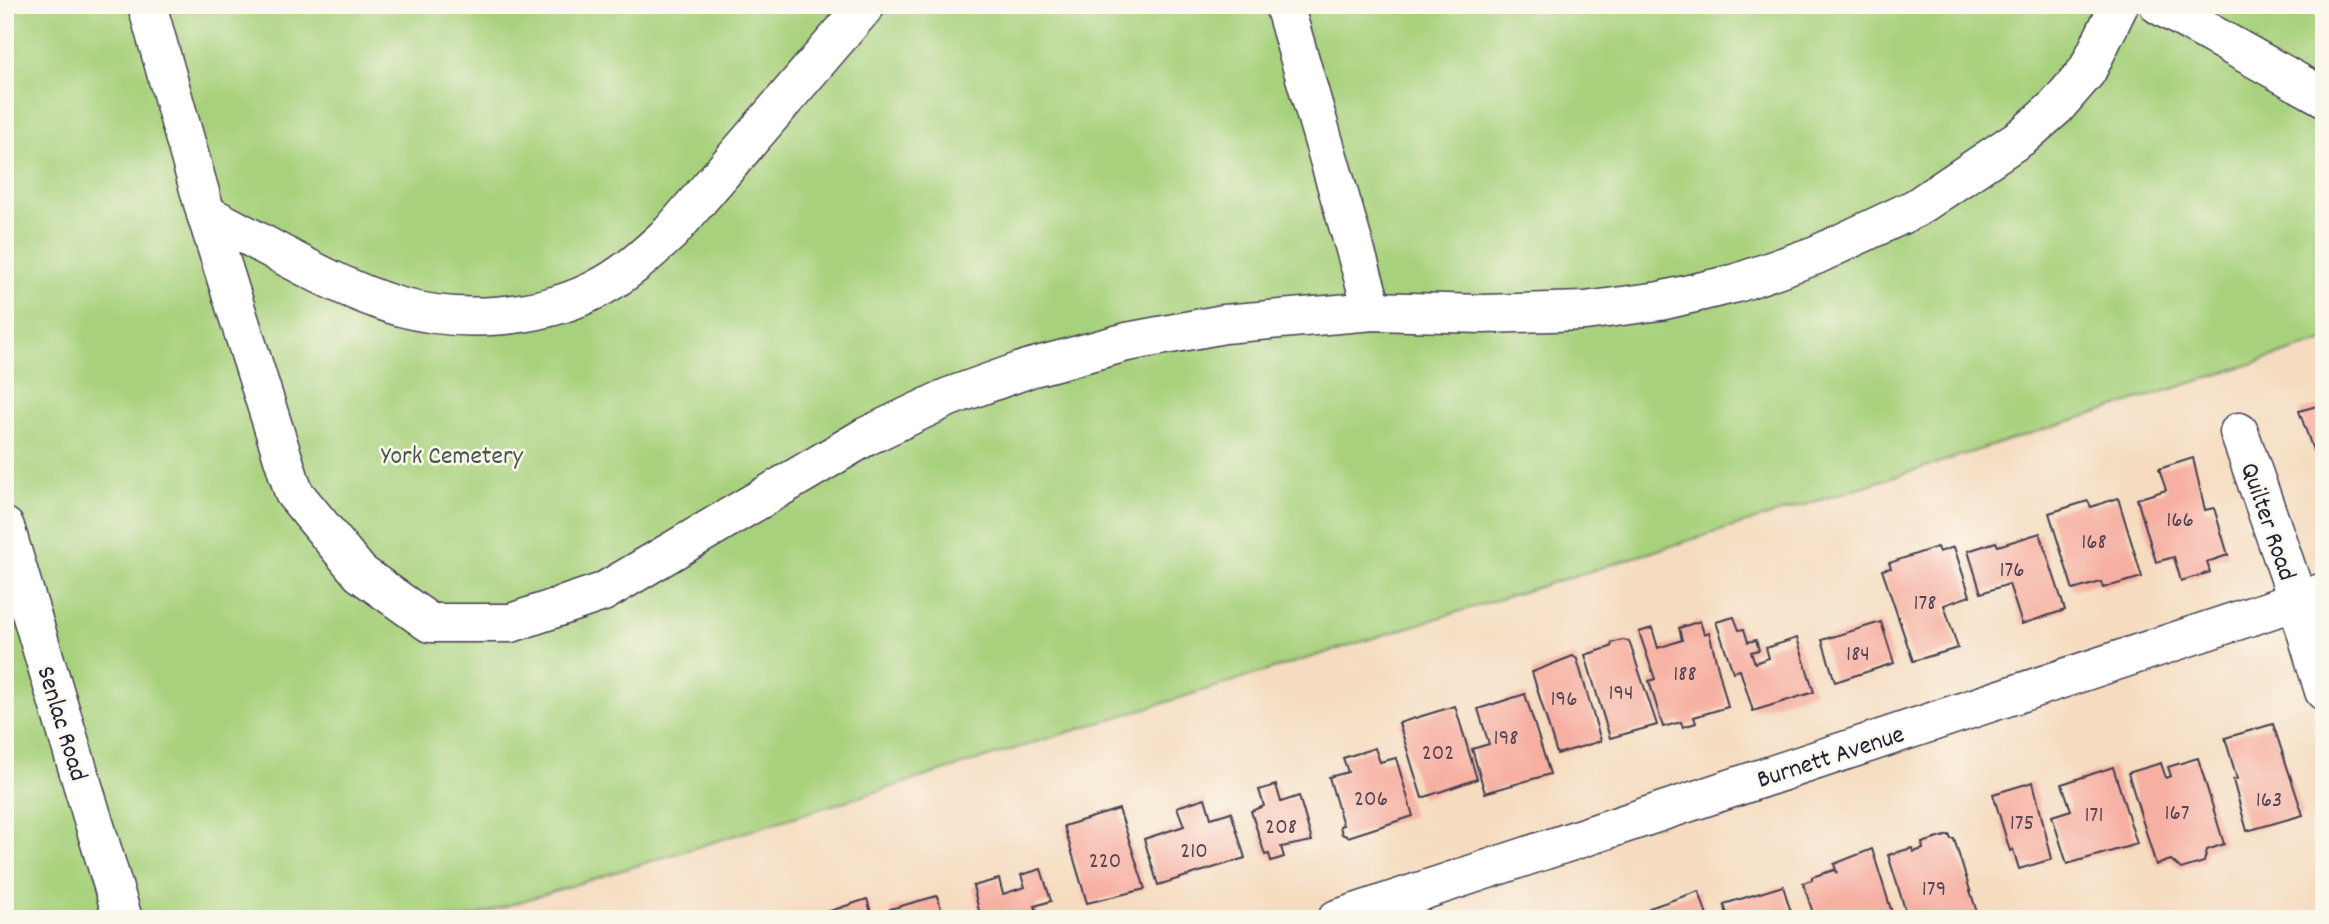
<svg xmlns="http://www.w3.org/2000/svg" width="2329" height="924" font-family="Dekko,sans-serif">
  <style>
    .green { fill: #a8d17d; stroke: #657a5c; stroke-width: 2 }
    .building { fill: #f6afa1 }
    .lines { fill: none; stroke-linecap: round; stroke-linejoin: round }
    .minor-casing { stroke: #423e4f; stroke-width: 41 }
    .minor { stroke: #fff; stroke-width: 38 }
    .labels { text-anchor: middle; stroke-width: 5; stroke-linejoin: round; paint-order: stroke }
    .number-label { font-size: 23px; fill: #574554 }
    .park-label { font-size: 26px; fill: #4a574f; stroke: #fbf7ec }
    .street-label { font-size: 26px; fill: #22223b; stroke: #fbf7ec }
  </style>
  <rect width="100%" height="100%" fill="#fbf7ec"/>
  <filter id="ink" filterUnits="userSpaceOnUse"><feTurbulence type="fractalNoise" baseFrequency=".0143" numOctaves="2"/><feDisplacementMap in="SourceGraphic" scale="14" xChannelSelector="R" yChannelSelector="G"/><feConvolveMatrix kernelMatrix="1 2 1 2 8 2 1 2 1" color-interpolation-filters="sRGB"/></filter>
  <filter id="wash" filterUnits="userSpaceOnUse"><feTurbulence type="fractalNoise" baseFrequency=".00686" numOctaves="4" result="noise"/><feDisplacementMap in="SourceGraphic" scale="28" xChannelSelector="R" yChannelSelector="G"/><feGaussianBlur stdDeviation="1.57" result="paint"/><feColorMatrix in="noise" values="0 0 0 0 0 0 0 0 0 0 0 0 0 0 0 0 0 1.4 0 .05"/><feComposite in="paint" operator="in"/></filter>
  <g filter="url(#wash)">
    <rect width="100%" height="100%" fill="#f5dbbf"/>
    <polygon class="green" points="5,5 2324,5 2324,341 1833,496 464,919 5,919"/>
    <g id="blocks">
      <g class="building">
        <polygon points="2324,404 2324,478 2323,478 2299,411"/>
        <polygon points="2193,458 2205,510 2214,508 2228,555 2207,562 2210,572 2181,581 2174,557 2156,562 2137,499 2166,490 2159,469"/>
        <polygon points="2118,498 2142,577 2103,588 2101,582 2073,590 2049,513 2088,501 2091,507"/>
        <polygon points="2040,533 2065,610 2022,624 2009,584 1981,593 1968,551 1996,542 1998,546"/>
        <polygon points="1937,547 1939,552 1954,547 1970,596 1944,605 1958,648 1913,661 1882,570 1891,568 1889,563"/>
        <polygon points="1734,617 1739,630 1744,629 1748,642 1756,640 1759,650 1751,652 1755,663 1769,658 1766,648 1797,638 1814,692 1753,711 1740,670 1733,672 1716,622"/>
        <polygon points="1700,621 1704,634 1709,632 1728,707 1694,717 1696,723 1683,727 1681,722 1663,727 1649,681 1655,679 1639,632 1652,628 1658,648 1682,640 1679,628"/>
        <polygon points="1881,622 1894,663 1835,682 1822,640"/>
        <polygon points="1622,640 1629,641 1657,725 1610,738 1585,655 1611,647 1612,643"/>
        <polygon points="1573,656 1577,659 1601,741 1557,754 1532,672"/>
        <polygon points="1525,694 1550,774 1485,793 1472,749 1489,744 1478,709"/>
        <polygon points="1455,706 1477,779 1422,798 1399,723"/>
        <polygon points="2273,724 2303,815 2247,831 2233,780 2237,779 2225,738"/>
        <polygon points="1375,748 1380,762 1396,758 1413,816 1348,837 1342,834 1340,826 1343,825 1329,777 1348,772 1343,758"/>
        <polygon points="2198,758 2224,844 2207,850 2204,862 2181,869 2171,860 2156,865 2128,773 2161,763 2166,778 2171,776 2168,767"/>
        <polygon points="2113,767 2137,844 2067,864 2052,816 2071,810 2062,784"/>
        <polygon points="2033,782 2052,859 2019,869 2013,849 2010,851 1993,794"/>
        <polygon points="1276,785 1281,802 1299,796 1312,841 1281,847 1284,857 1271,861 1269,854 1265,855 1251,811 1264,806 1259,790"/>
        <polygon points="1205,798 1211,818 1231,812 1245,858 1158,885 1144,839 1184,826 1177,807"/>
        <polygon points="1119,809 1145,889 1087,903 1064,826"/>
        <polygon points="1949,835 1951,839 1954,839 1979,919 1908,919 1888,855 1912,848 1913,852 1923,849 1922,843"/>
        <polygon points="1872,849 1894,919 1815,919 1803,883 1812,880 1812,877 1834,870 1837,873 1834,864"/>
        <polygon points="1041,869 1051,901 1035,906 1039,919 981,919 973,886 999,879 1003,894 1025,887 1021,875"/>
        <polygon points="1783,886 1793,919 1728,919 1724,904"/>
        <polygon points="1699,891 1708,919 1653,919 1649,908"/>
        <polygon points="937,896 944,919 893,919 890,909"/>
        <polygon points="867,899 873,919 826,919 824,913"/>
      </g>
    </g>
  </g>
  <g filter="url(#ink)">
    <use href="#blocks" fill-opacity="0" stroke="#423e4f" stroke-width="2"/>
    <g class="lines">
      <defs>
        <g id="minor">
          <polyline points="147,5 206,214 294,493 360,573 430,623 511,623 603,592 865,437 949,397 1030,368 1127,342 1224,324 1373,311 1483,314 1585,311 1660,301 1737,283 1816,255 1916,208 2023,136 2056,107 2087,71 2119,5"/>
          <polyline points="1284,5 1373,311"/>
          <polyline points="2159,5 2324,97"/>
          <path d="M 206,214 C 268,245 331,286 397,306 C 459,324 538,319 595,290 C 624,276 647,254 671,232 L 866,5"/>
          <polyline points="2239,432 2290,578 2324,691"/>
          <polyline points="5,527 123,919"/>
          <polyline points="1337,919 2324,592"/>
        </g>
      </defs>
      <use href="#minor" class="minor-casing"/>
      <use href="#minor" class="minor"/>
    </g>
  </g>
  <g class="labels">
    <g class="number-label">
      <text x="2180" y="526">166</text>
      <text x="2094" y="548">168</text>
      <text x="2012" y="576">176</text>
      <text x="1925" y="609">178</text>
      <text x="1858" y="660">184</text>
      <text x="1685" y="680">188</text>
      <text x="1621" y="699">194</text>
      <text x="1564" y="705">196</text>
      <text x="1506" y="744">198</text>
      <text x="1438" y="759">202</text>
      <text x="1371" y="805">206</text>
      <text x="2269" y="806">163</text>
      <text x="2177" y="819">167</text>
      <text x="2094" y="821">171</text>
      <text x="2022" y="829">175</text>
      <text x="1281" y="833">208</text>
      <text x="1194" y="857">210</text>
      <text x="1105" y="867">220</text>
      <text x="1934" y="895">179</text>
    </g>
    <g class="park-label">
      <text x="452" y="463">York Cemetery</text>
    </g>
    <g class="street-label">
      <text transform="translate(2270 521) rotate(71)" y="9">Quilter Road</text>
      <text transform="translate(64 723) rotate(73)" y="9">Senlac Road</text>
      <text transform="translate(1830 755) rotate(-18)" y="9">Burnett Avenue</text>
    </g>
  </g>
  <rect width="2329" height="924" fill="none" stroke="#fbf7ec" stroke-width="28"/>
</svg>
